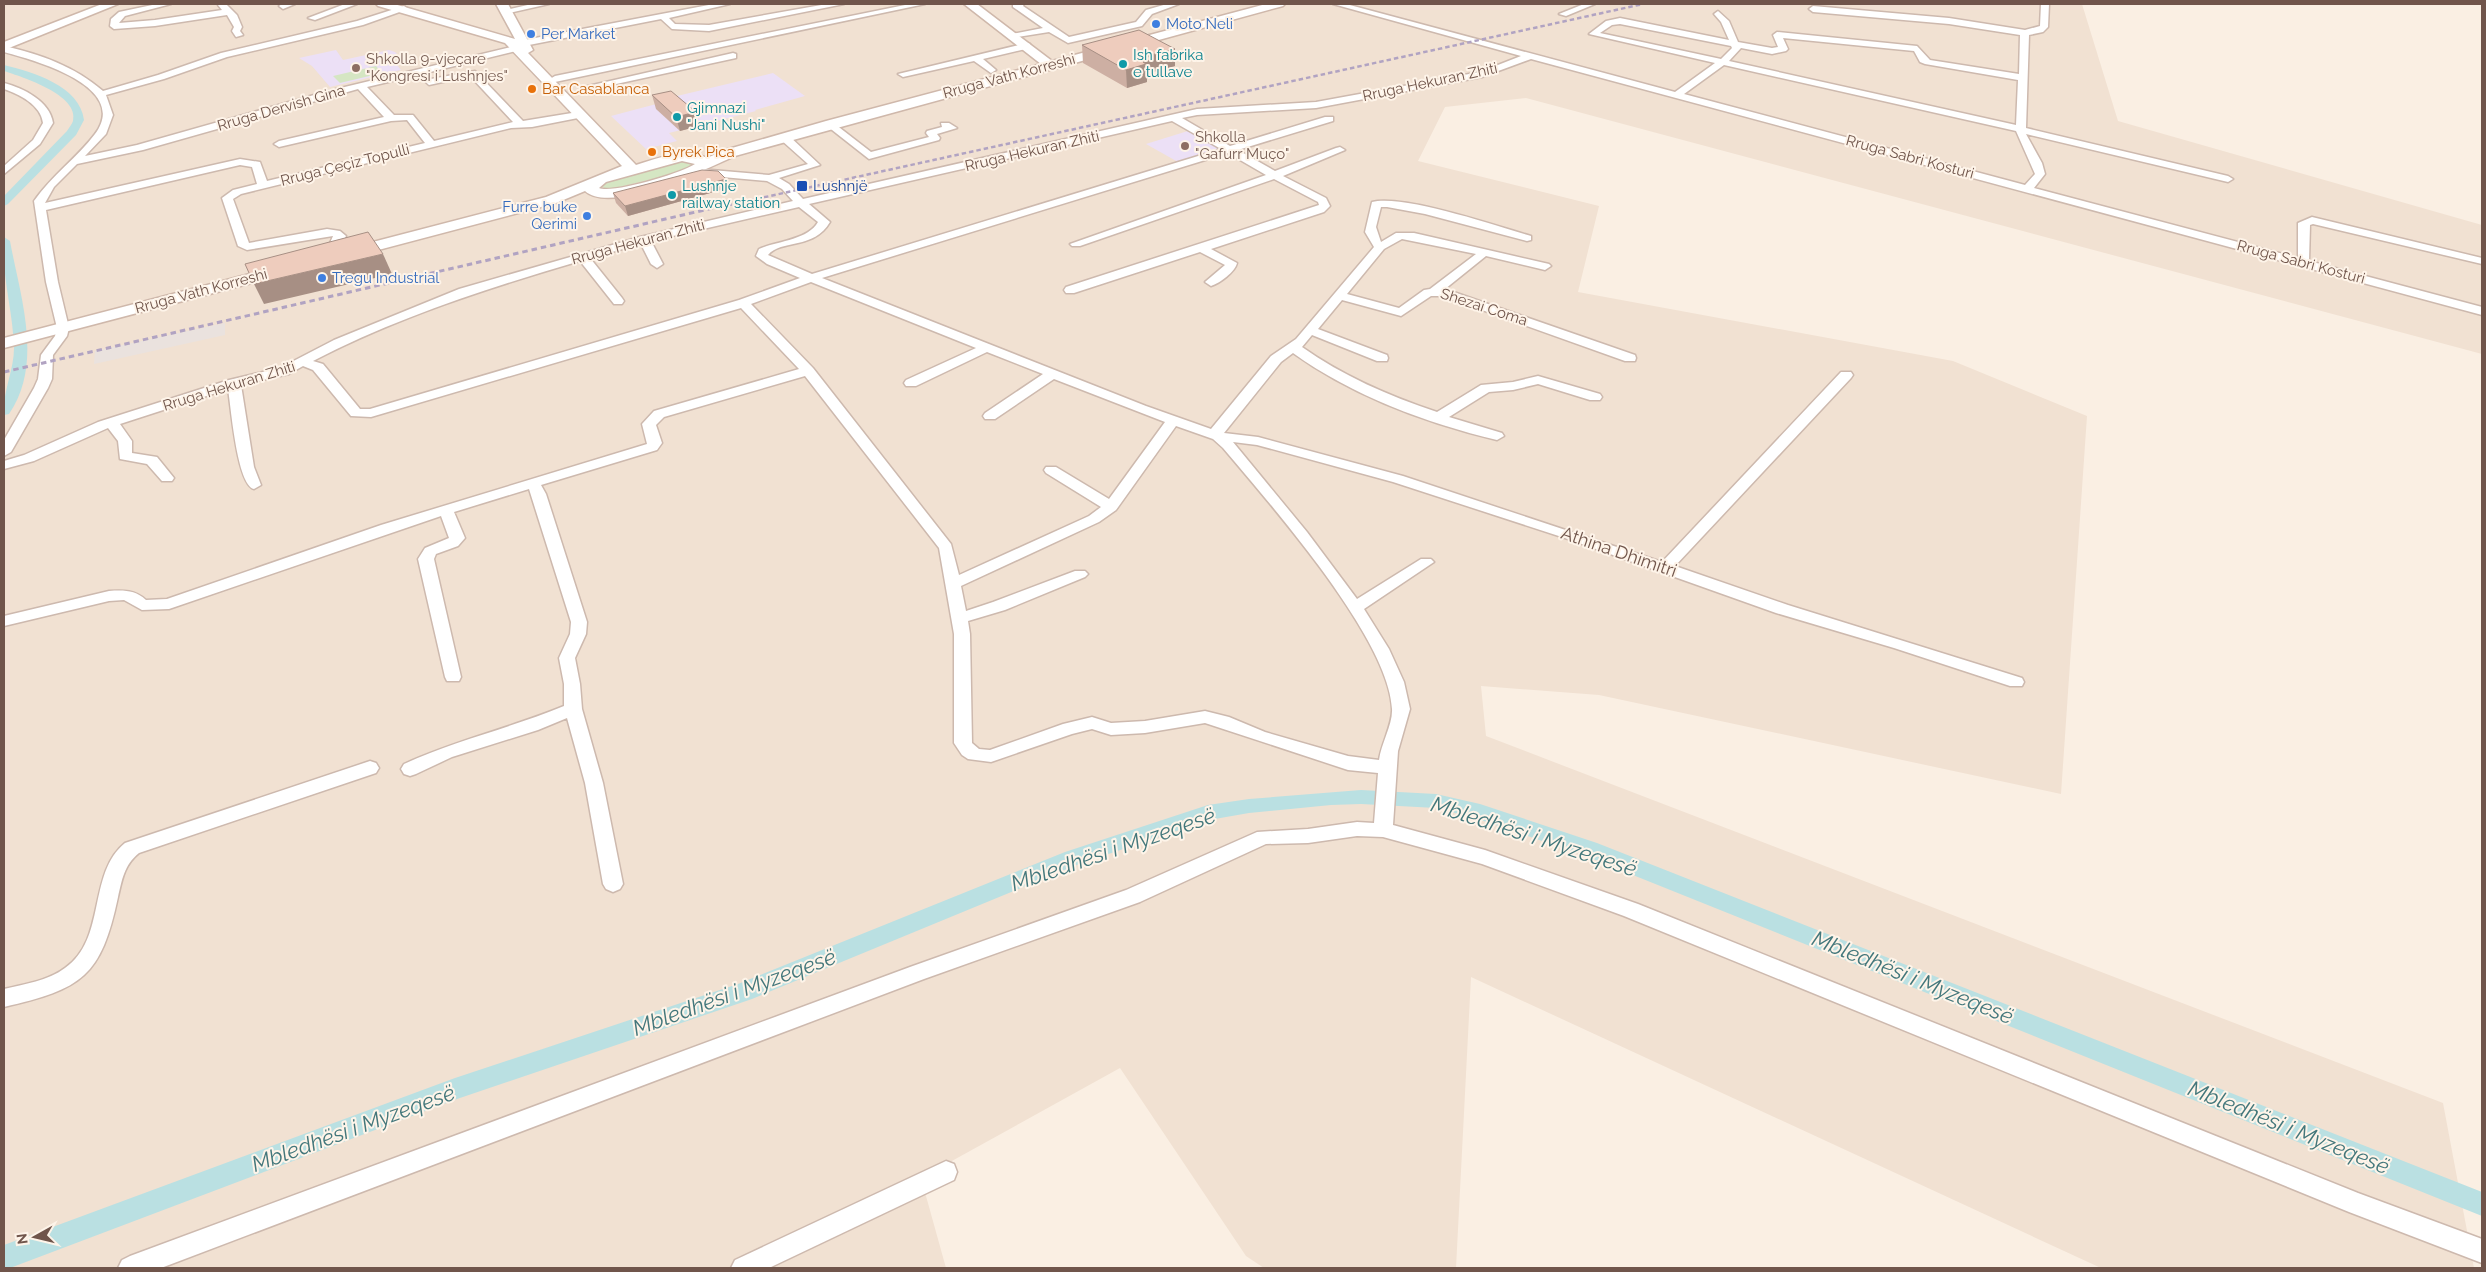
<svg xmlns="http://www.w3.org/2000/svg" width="2486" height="1272" font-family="Raleway,sans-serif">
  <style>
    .residential { fill: #f1e1d2 }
    .industrial { fill: #eae2de }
    .education { fill: #ece0f6 }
    .green { fill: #d5e6c3 }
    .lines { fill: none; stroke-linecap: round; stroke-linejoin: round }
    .canal { fill: #bae0e2; fill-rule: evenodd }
    .street-casing { stroke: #cdb9ae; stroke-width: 3 }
    .secondary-casing { stroke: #cfb8ab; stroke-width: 3 }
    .street { fill: #fff; fill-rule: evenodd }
    .secondary { fill: #fff; fill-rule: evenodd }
    .rail-far1 { stroke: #b1a3c2; stroke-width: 2.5; stroke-dasharray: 4.5 3; stroke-linecap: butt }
    .rail { stroke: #b1a3c2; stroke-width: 3; stroke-dasharray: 5.5 4; stroke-linecap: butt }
    .wall { fill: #cdafa3 }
    .shaded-wall { fill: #a78f84 }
    .building { fill: #eeccbd; stroke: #a78f84 }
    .shop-dot { fill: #3f7fe0; stroke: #fef4e9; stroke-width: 2 }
    .culture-dot { fill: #0f9aa8; stroke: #fef4e9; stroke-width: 2 }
    .education-dot { fill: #8d6e63; stroke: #fef4e9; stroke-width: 2 }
    .food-dot { fill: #e8710a; stroke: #fef4e9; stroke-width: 2 }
    .transit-dot { fill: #1a4fb4; stroke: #fef4e9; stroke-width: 2 }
    .labels { text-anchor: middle; stroke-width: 4; stroke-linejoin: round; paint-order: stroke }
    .far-shop-label { font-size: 15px; fill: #366cbe; stroke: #fef4e9; text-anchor: start }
    .far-culture-label { font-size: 15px; fill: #0d838f; stroke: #fef4e9; text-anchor: start }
    .far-education-label { font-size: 15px; fill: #785e54; stroke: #fef4e9; text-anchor: start }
    .far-street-label { font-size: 15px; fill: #70554b; stroke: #fef4e9 }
    .far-food-label { font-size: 15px; fill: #c56008; stroke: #fef4e9; text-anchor: start }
    .far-transit-label { font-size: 15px; fill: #164399; stroke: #fef4e9; text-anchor: start }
    .street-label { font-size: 18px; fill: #70554b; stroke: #fef4e9 }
    .near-water-label { font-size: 22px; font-style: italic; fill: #43777b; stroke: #fef4e9 }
  </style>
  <rect width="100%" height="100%" fill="#faefe3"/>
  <polygon class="residential" points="4,4 2082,4 2118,121 2482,225 2482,354 1526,98 1445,107 1418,161 1599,206 1578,292 1953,361 2087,416 2061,794 1599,695 1481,686 1486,736 2443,1103 2474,1268 2101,1268 1471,977 1456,1268 1264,1268 1246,1256 1120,1068 921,1178 946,1268 4,1268"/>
  <polygon class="industrial" points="225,323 225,335 94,364 95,351"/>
  <g class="education">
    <polygon points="336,50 343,60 389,50 395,52 397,54 390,56 401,70 330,87 312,66 299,58"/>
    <polygon points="773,73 805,96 755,110 756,111 669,133 677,141 646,149 611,116 679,98 677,96"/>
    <polygon points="1191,130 1224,148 1178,162 1146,144"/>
  </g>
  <g class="green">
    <polygon points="376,66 382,73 340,83 333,76"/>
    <polygon points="679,161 690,162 692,166 685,171 607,190 600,185"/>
  </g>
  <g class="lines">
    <g class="canal">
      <path d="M 4,65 C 33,72 80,86 84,120 L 76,135 L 8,204 L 4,206 L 4,196 L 67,131 C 69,128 72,124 73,121 C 80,95 22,77 4,71 Z"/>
      <path d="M 4,237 L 10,241 C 20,296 44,363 9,414 L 4,415 C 2,393 14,371 14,348 C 13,310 1,275 4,237 Z"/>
      <polygon points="1361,790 1436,794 1480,804 1597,843 2482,1192 2482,1216 1583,855 1478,819 1436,808 1361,804 1331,805 1249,813 1209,820 1079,864 752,999 457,1099 10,1268 4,1268 4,1245 455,1078 738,984 1065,852 1208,805 1249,799"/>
    </g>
    <defs>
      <g id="street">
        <polygon points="157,4 171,4 125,16 119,23 155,20 222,10 218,5 226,4 237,15 242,27 240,31 243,35 236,37 232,31 234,27 227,15 155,26 114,29 110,26 111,19 119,12"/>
        <polygon points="282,4 295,4 283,9 279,6"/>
        <polygon points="345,4 357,4 315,20 308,18"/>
        <polygon points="532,4 549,4 505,14 501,11"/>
        <path d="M 714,4 L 730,4 L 669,18 L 675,24 L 709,25 L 827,4 L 844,4 L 709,31 L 672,29 L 661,19 L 529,45 L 528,48 L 426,73 L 431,79 L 475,71 L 523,121 L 578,112 L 583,115 L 578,118 L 532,127 L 511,128 L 241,194 L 233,199 L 249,243 L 327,229 L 340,231 L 346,236 L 339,250 L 341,256 L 339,258 L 331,258 L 327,250 L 333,236 L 247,250 L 238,246 L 222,198 L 233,190 L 257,184 L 252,167 L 240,165 L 46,210 L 58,282 L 69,328 L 67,336 L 53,355 L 52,379 L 48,388 L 11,452 L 4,456 L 4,440 L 34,388 L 38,379 L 41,355 L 55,336 L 57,328 L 46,282 L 34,201 C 52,175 77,158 95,134 C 131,86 33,60 4,52 L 4,46 C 40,54 74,66 103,91 L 158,75 L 221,53 L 357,21 L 404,6 L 408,9 L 363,25 L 227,57 L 164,79 L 106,95 L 113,115 L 106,134 L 85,156 L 137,145 L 328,91 L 511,47 L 511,43 L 514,42 ZM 418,75 L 429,85 L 470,76 L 513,122 L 434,141 L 413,115 L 394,115 L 367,87 ZM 358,89 L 384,117 L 279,141 L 274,144 L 279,147 L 391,121 L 407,120 L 425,143 L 267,181 L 260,162 L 240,159 L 45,203 L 54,187 L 77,164 L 143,150 Z"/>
        <polygon points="910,4 925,4 555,82 550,79 555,76"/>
        <polygon points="1013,4 1024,4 1023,6 1069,37 1136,22 1146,10 1167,4 1179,4 1152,14 1142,26 1068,43 1049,32 1012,38 1012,34 1043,28 1013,7"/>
        <path d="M 1333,4 L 1346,4 L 1675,92 L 1715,63 L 1589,34 L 1606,21 L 1620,18 L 1729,40 L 1721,22 L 1714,14 L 1718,11 L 1729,21 L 1738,42 L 1772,48 L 1778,47 L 1773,35 L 1777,32 L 1917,46 L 1930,60 L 2019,74 L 2020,35 L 1949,24 L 1813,12 L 1809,9 L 1813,6 L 1949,18 L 2025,30 L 2040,26 L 2041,4 L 2049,4 L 2048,27 L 2043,32 L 2029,35 L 2026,128 L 2228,176 L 2233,179 L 2228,182 L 2026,134 L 2042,163 L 2045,174 L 2034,188 L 2298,258 L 2298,223 L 2312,217 L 2482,258 L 2482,264 L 2313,224 L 2310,225 L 2309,261 L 2482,307 L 2482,315 L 1531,59 L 1482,77 L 1316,108 L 1197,115 L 1182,118 L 1230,146 L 1325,117 L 1333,117 L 1333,121 L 1238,150 L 1275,171 L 1336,148 L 1340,147 L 1345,150 L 1283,176 L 1326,198 L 1330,206 L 1324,212 L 1211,249 L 1237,263 C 1235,272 1220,283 1211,286 L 1205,282 L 1225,265 L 1200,252 L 1074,293 L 1066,293 L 1064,290 L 1066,287 L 1319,205 L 1318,202 L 1274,179 L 1080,246 L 1072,246 L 1070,244 L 1266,175 L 1228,153 L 822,278 L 1146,406 L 1211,429 L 1271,356 L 1296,339 L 1374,247 L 1365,232 L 1372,202 C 1403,194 1497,226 1531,236 L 1531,240 L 1527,241 L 1425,214 L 1387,207 L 1381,207 L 1376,227 L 1381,242 L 1396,233 L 1414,233 L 1549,264 L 1551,266 L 1545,270 L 1486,256 L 1445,289 L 1635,355 L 1636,358 L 1635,361 L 1625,361 L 1443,296 L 1431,296 L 1401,316 L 1342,300 L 1318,329 L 1387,355 L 1388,358 L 1387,361 L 1377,361 L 1312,335 L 1302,347 C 1343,376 1389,396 1437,412 L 1481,385 L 1513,382 L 1538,376 L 1600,394 L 1602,397 L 1600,400 L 1590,400 L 1538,384 L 1513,390 L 1489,392 L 1449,417 L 1502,433 L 1504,436 L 1497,440 C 1426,423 1353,396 1293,353 L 1281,362 L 1224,433 L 1258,437 L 1403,476 L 1662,562 L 1841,372 L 1851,372 L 1853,375 L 1851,378 L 1675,566 L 1788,605 L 2022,678 L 2024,682 L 2022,686 L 2010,686 L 1894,648 L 1776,613 L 1568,539 L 1393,482 L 1257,445 L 1233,442 L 1307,532 L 1357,599 L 1421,559 L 1431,559 L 1434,562 L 1364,609 L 1389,649 L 1404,682 L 1410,709 L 1398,751 L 1393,825 L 1485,850 L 1638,904 L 2358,1193 L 2482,1239 L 2482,1263 L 2349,1212 L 1624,916 L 1482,864 L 1383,837 L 1357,836 L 1308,843 L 1266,844 L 1140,902 L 924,979 L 161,1268 L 118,1268 L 122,1260 L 130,1256 L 910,967 L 1126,890 L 1257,832 L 1308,829 L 1357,822 L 1374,823 L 1378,773 L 1348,770 L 1205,723 L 1145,733 L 1111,735 L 1092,729 L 1072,734 L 991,762 L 968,759 L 962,755 L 954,743 L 954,634 L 939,548 L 805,376 L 664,417 L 656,425 L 662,443 L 657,450 L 541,485 L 546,494 L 587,622 L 586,634 L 575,658 L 580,684 L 582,709 L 603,783 L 623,884 L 620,889 L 613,892 L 606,889 L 603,884 L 585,783 L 567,718 L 538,730 L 452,757 L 416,774 L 410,776 L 404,774 L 401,769 L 404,764 C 456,740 511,728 564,706 L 564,684 L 559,658 L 570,634 L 571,622 L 529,489 L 454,512 L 465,538 L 458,546 L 436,554 L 434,559 L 461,677 L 459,681 L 447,681 L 445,677 L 418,559 L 425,548 L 449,538 L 441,516 L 169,609 L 142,610 L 124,600 L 109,601 L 4,626 L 4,616 L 109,591 C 124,590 135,590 146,600 L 167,599 L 381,525 L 647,444 L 642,424 L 654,411 L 799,369 L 741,308 L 371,417 L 351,416 L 313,370 L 303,366 L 289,374 L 241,385 L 254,467 L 261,485 L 254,489 C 237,485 231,407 228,389 L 120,424 L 132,441 L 132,453 L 157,457 L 174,478 L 172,481 L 162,481 L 147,464 L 120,459 L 118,441 L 108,428 L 34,461 L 4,469 L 4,461 L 24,455 L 98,422 L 229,380 L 280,368 L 334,340 L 459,289 L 640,237 L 793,201 L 782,189 L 767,181 L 700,175 L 695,172 L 700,169 L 769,175 L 808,164 L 780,139 L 780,135 L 788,135 L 820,165 L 779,178 L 789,184 L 803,199 L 1197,109 L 1316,102 L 1480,72 L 1521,56 ZM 1620,24 L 1731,46 L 1732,48 L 1721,59 L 1600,33 L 1612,25 ZM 1783,38 L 1914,51 L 1920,62 L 1925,64 L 2018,80 L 2016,125 L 1729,61 L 1741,48 L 1772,54 L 1786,51 L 1788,49 ZM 1724,65 L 2016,131 L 2035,174 L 2025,185 L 1684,94 ZM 1172,121 L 1221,149 L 812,274 L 768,255 C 781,239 814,250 830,222 L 809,204 ZM 799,207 L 818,222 C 808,240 777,241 759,249 L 756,256 L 767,264 L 800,278 L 739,300 L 370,409 L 360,409 L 323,364 L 313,361 C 398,317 488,288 580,261 L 614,304 L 622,304 L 624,301 L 622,298 L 590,258 L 641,244 L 651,264 L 657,268 L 663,264 L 651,241 ZM 1402,239 L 1476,254 L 1430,289 L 1424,290 L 1399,308 L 1347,294 L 1384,249 ZM 811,282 L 976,348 L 906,380 L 904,383 L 906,386 L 916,386 L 987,352 L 1043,374 L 985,413 L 983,416 L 985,419 L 995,419 L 1054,379 L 1165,422 L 1109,499 L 1056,467 L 1046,467 L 1044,470 L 1046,473 L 1101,507 L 1089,516 L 959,575 L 951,544 L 813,368 L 751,304 ZM 1176,426 L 1213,439 L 1223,448 C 1270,504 1389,638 1392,709 C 1393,724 1381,744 1379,760 L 1348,756 L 1265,732 L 1229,717 L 1205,711 L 1145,721 L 1111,723 L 1092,717 L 1063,724 L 990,750 L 979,749 L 972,743 L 970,634 L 968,621 L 1005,610 L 1085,577 L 1088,574 L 1085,571 L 1075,571 L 993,602 L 966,611 L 961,586 L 1099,522 L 1116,510 Z"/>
        <polygon points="1584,4 1595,4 1566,16 1559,14"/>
        <polygon points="1027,43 1030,44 1030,48 983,59 996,70 991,73 974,61 903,77 898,74"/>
        <polygon points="733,53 736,54 736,58 593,89 588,86"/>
        <path d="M 4,83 C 23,88 50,101 53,123 L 40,144 L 4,174 L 4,166 L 33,140 L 43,123 C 41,105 19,94 4,89 Z"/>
        <polygon points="831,121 871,152 929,137 926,133 927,131 942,127 941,123 949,123 957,128 937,134 940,138 939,140 869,159 827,126 827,122"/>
        <path d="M 370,761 L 376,763 L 379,768 L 376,773 L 139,853 C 124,865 122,880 118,897 C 101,977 82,989 4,1007 L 4,989 C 24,984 48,981 65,968 C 107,939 87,874 125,843 Z"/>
        <polygon points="946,1161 954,1164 957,1172 954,1180 769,1268 731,1268 735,1260"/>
      </g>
      <g id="secondary">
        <polygon points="102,4 118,4 4,50 4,42"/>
        <path d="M 376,4 L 394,4 L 515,39 L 496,4 L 508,4 L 533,50 L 528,53 L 636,165 C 660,158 684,147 707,158 L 725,150 L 826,121 L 1041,64 L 964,4 L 977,4 L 1052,61 L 1266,4 L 1285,4 L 1283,6 L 735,156 C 706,169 611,215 585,191 L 556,203 L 348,258 L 340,253 L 342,250 L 546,197 L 622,166 L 505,43 L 378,6 ZM 682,161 L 695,164 C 682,173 612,194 599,188 L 606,182 Z"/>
        <polygon points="280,266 286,268 288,271 286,274 4,348 4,338"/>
      </g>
    </defs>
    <use href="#street" class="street-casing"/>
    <use href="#secondary" class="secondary-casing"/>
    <use href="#street" class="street"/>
    <use href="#secondary" class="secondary"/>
    <polyline class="rail-far1" points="720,207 1643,4"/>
    <polyline class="rail" points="4,372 726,205"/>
  </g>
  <g class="wall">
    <polygon points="1082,45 1175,66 1153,72 1153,77 1147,79 1147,82 1127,88 1083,63"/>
    <polygon points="652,95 699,126 680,131 656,109"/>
    <polygon points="726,179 728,188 628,216 616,203 613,193"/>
  </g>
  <g class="shaded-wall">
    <polygon points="1175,49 1175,66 1153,72 1153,77 1147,79 1147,82 1127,88 1126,70 1143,62 1147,56"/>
    <polygon points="696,112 699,126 680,131 676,117"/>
    <polygon points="726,179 728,188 628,216 625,206"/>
    <polygon points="383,254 392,274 264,304 254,284"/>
  </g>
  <g class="building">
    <polygon points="1139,30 1175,49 1147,56 1153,59 1143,62 1146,64 1126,70 1082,45"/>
    <polygon points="671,91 696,112 676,117 652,95"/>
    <polygon points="702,170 718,171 726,179 625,206 613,193"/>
    <polygon points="368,232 383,254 254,284 245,264"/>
  </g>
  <g class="shop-dot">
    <circle cx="1156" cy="24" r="5"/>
    <circle cx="531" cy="34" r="5"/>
    <circle cx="587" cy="216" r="5"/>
    <circle cx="322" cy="278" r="5"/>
  </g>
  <g class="culture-dot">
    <circle cx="1123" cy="64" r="5"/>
    <circle cx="677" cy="117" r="5"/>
    <circle cx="672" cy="195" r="5"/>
  </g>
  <g class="education-dot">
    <circle cx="356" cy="68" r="5"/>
    <circle cx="1185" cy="146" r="5"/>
  </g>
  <g class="food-dot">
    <circle cx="532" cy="89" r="5"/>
    <circle cx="652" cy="152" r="5"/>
  </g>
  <rect class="transit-dot" x="796" y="180" width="12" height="12" rx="2.5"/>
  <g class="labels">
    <g class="far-shop-label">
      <text x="1166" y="29">Moto Neli</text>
      <text x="541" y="39">Per Market</text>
      <text x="577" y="212" text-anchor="end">Furre buke<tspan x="577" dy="17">Qerimi</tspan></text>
      <text x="332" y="283">Tregu Industrial</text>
    </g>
    <g class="far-culture-label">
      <text x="1133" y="60">Ish fabrika<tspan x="1133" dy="17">e tullave</tspan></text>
      <text x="687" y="113">Gjimnazi<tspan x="687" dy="17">"Jani Nushi"</tspan></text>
      <text x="682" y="191">Lushnje<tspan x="682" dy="17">railway station</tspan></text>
    </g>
    <g class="far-education-label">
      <text x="366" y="64">Shkolla 9-vjeçare<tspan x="366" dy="17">"Kongresi i Lushnjes"</tspan></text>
      <text x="1195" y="142">Shkolla<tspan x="1195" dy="17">"Gafurr Muço"</tspan></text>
    </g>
    <g class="far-street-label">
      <text transform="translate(1009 76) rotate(-15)" y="5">Rruga Vath Korreshi</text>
      <text transform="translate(1430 82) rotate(-12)" y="5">Rruga Hekuran Zhiti</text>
      <text transform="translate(281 108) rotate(-16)" y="5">Rruga Dervish Gina</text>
      <text transform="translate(1032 151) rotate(-13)" y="5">Rruga Hekuran Zhiti</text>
      <text transform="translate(1910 157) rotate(15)" y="5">Rruga Sabri Kosturi</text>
      <text transform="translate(345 165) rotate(-14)" y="5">Rruga Çeçiz Topulli</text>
      <text transform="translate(638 242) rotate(-15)" y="5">Rruga Hekuran Zhiti</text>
      <text transform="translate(2301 262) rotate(15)" y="5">Rruga Sabri Kosturi</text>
      <text transform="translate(201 291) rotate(-15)" y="5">Rruga Vath Korreshi</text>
      <text transform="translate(1484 307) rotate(18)" y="5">Shezai Coma</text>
      <text transform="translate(229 386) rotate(-17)" y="5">Rruga Hekuran Zhiti</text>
    </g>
    <g class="far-food-label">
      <text x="542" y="94">Bar Casablanca</text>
      <text x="662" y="157">Byrek Pica</text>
    </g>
    <g class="far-transit-label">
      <text x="813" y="191">Lushnjë</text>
    </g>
    <g class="street-label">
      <text transform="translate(1619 552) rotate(19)" y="6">Athina Dhimitri</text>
    </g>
    <g class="near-water-label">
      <text transform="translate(1534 836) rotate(18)" y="8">Mbledhësi i Myzeqesë</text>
      <text transform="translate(1113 849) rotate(-19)" y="8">Mbledhësi i Myzeqesë</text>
      <text transform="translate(1913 977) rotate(22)" y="8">Mbledhësi i Myzeqesë</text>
      <text transform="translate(734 992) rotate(-20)" y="8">Mbledhësi i Myzeqesë</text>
      <text transform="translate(2289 1127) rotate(22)" y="8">Mbledhësi i Myzeqesë</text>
      <text transform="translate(353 1128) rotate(-20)" y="8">Mbledhësi i Myzeqesë</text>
    </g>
  </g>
  <rect width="2486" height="1272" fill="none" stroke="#70554b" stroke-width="10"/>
  <g transform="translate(35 1237) rotate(262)" stroke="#fef4e9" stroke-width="4" paint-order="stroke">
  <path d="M0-4L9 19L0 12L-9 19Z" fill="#70554b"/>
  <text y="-8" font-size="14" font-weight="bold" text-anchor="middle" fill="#70554b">N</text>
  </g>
</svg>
